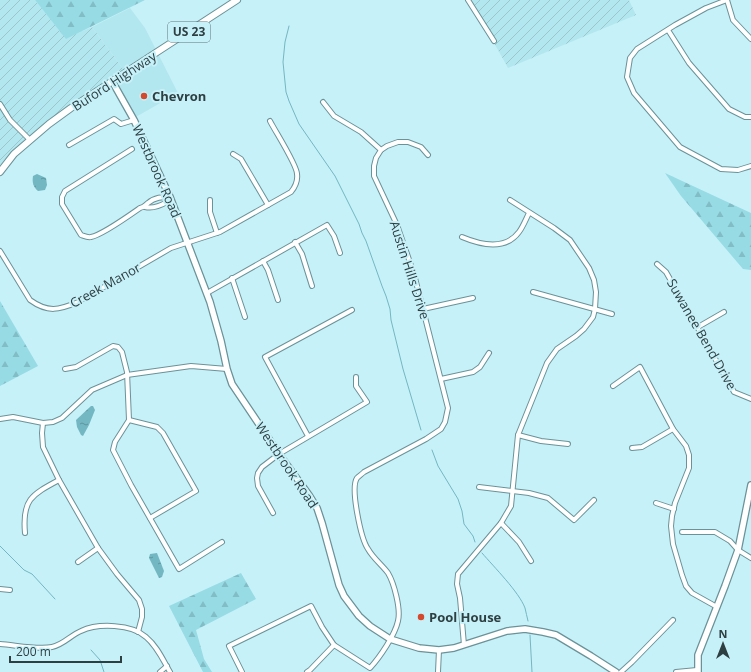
<svg xmlns="http://www.w3.org/2000/svg" width="751" height="672" font-family="'Open Sans',sans-serif">
  <style>
    .built { fill: #b3e7ef }
    .industrial { fill: url(#industrial-furrows) }
    .forest { fill: url(#forest-firs) }
    .water { fill: url(#water-ripples) }
    .lines { fill: none; stroke-linecap: round; stroke-linejoin: round }
    .stream { stroke: #72b7c2; stroke-width: 1 }
    .street-casing { stroke: #6a9298; stroke-width: 6 }
    .secondary-casing { stroke: #6a9298; stroke-width: 8 }
    .primary-casing { stroke: #6a9298; stroke-width: 8 }
    .street { stroke: #fff; stroke-width: 4 }
    .secondary { stroke: #fff; stroke-width: 5.5 }
    .primary { stroke: #fff; stroke-width: 6 }
    .poi-dot { fill: #d4492d; stroke: #c7f1f8; stroke-width: 1.5 }
    .labels { text-anchor: middle; stroke-width: 4; stroke-linejoin: round; paint-order: stroke }
    .shield { fill: #c7f1f8; stroke: #5c7479; stroke-width: 1 }
    .shield-label { font-size: 12px; font-weight: bold; fill: #2e3f42 }
    .street-label { font-size: 13px; fill: #2e3f42; stroke: #c7f1f8 }
    .poi-label { font-size: 13px; font-weight: bold; fill: #2e3f42; stroke: #c7f1f8; text-anchor: start }
  </style>
  <defs>
    <pattern id="industrial-furrows" width="10" height="10" patternUnits="userSpaceOnUse"><rect width="10" height="10" fill="#b3e7ef"/><path d="M-1 1l2-2M0 10L10 0M9 11l2-2" fill="none" stroke="#9ac7ce"/></pattern>
    <pattern id="forest-firs" width="22" height="20" patternUnits="userSpaceOnUse"><rect width="22" height="20" fill="#97dbe5"/><path d="M5 1l3.5 6h-7zM16 11l3.5 6h-7z" fill="#82bdc6"/></pattern>
    <pattern id="water-ripples" width="26" height="14" patternUnits="userSpaceOnUse"><rect width="26" height="14" fill="#72b7c2"/><path d="M2 4q2-2 4 0t4 0M15 11q2-2 4 0t4 0" fill="none" stroke="#5e969f"/></pattern>
  </defs>
  <rect width="100%" height="100%" fill="#c7f1f8"/>
  <polygon class="built" points="130,8 145,28 178,93 134,118 112,78 124,70 92,27"/>
  <g class="industrial">
    <polygon points="0,0 35,0 66,38 92,27 124,70 54,119 0,168"/>
    <polygon points="470,0 629,0 636,15 508,68"/>
  </g>
  <g class="forest">
    <polygon points="35,0 145,0 66,39"/>
    <polygon points="665,173 751,213 751,270 743,269 681,196"/>
    <polygon points="0,301 38,366 0,386"/>
    <polygon points="241,573 256,599 196,630 204,659 212,672 203,672 169,606"/>
  </g>
  <g class="water">
    <path d="M 37,174 L 46,178 L 47,185 L 45,190 L 38,191 C 33,187 32,182 33,176 Z"/>
    <polygon points="91,406 93,406 95,410 89,425 83,436 81,435 77,427 76,420"/>
    <polygon points="157,553 164,571 162,577 159,578 149,558 150,554"/>
  </g>
  <g class="lines">
    <g class="stream">
      <polyline points="289,26 285,42 283,62 286,92 289,101 299,124 335,176 359,224 362,233 366,241 382,286 386,296 390,309 391,320 403,369 421,430"/>
      <polyline points="432,450 438,466 458,499 462,511 464,524 473,536 475,542"/>
      <polyline points="0,546 24,570 32,574 55,599"/>
      <path d="M 482,553 C 494,567 519,592 525,608 C 526,612 527,617 528,621"/>
      <polyline points="530,635 532,672"/>
      <polyline points="91,650 100,660 104,672"/>
    </g>
    <defs>
      <g id="street">
        <polyline points="468,0 494,41"/>
        <polyline points="727,0 706,8 675,25 637,49 630,58 627,77 634,93 680,147 721,169 738,170 751,166"/>
        <polyline points="727,0 733,20 751,39"/>
        <polyline points="668,30 689,63 729,109 745,117 751,117"/>
        <polyline points="323,102 334,116 361,132 381,150"/>
        <polyline points="0,104 10,120 30,140"/>
        <polyline points="69,145 114,119 121,124 134,120"/>
        <path d="M 132,149 L 65,191 L 62,197 L 62,204 L 81,235 C 84,236 88,238 91,237 C 102,235 130,215 140,208 C 145,207 145,205 148,203 C 155,197 162,197 170,197"/>
        <polyline points="233,154 241,159 268,205"/>
        <polyline points="210,200 210,212 217,233"/>
        <path d="M 145,207 C 153,209 160,206 167,202 L 168,197"/>
        <path d="M 462,237 C 481,245 505,251 519,232 C 523,227 526,219 529,213"/>
        <polyline points="295,242 302,254 312,286"/>
        <path d="M 0,251 L 30,300 C 48,313 59,310 78,302 L 171,248 L 220,232 L 291,192 C 295,187 298,181 297,174 C 297,165 275,131 270,121"/>
        <polyline points="263,261 268,270 278,300"/>
        <polyline points="657,264 666,272 734,392 751,399"/>
        <polyline points="232,278 245,317"/>
        <polyline points="533,292 612,314"/>
        <polyline points="207,293 327,225 334,236 340,253"/>
        <polyline points="423,309 473,298"/>
        <polyline points="698,327 724,312"/>
        <polyline points="65,369 76,367 113,346 118,347 122,352 127,372 129,420 115,442 113,450 131,485 179,569 222,542"/>
        <polyline points="441,379 473,372 480,367 489,353"/>
        <polyline points="613,386 640,367 673,429 686,446 689,455 689,468 675,503 672,516 671,526 673,544 682,575 686,586 692,593 717,607"/>
        <polyline points="0,419 13,417 43,423 53,422 62,418 92,390 127,375 191,366 227,369"/>
        <polyline points="129,420 157,427 163,433 196,491 150,518"/>
        <polyline points="43,423 42,433 43,447 59,480 98,548 117,574 139,600 142,609 142,617 138,632"/>
        <polyline points="518,435 541,441 568,444"/>
        <polyline points="308,436 265,357 352,310"/>
        <polyline points="632,448 642,447 673,429"/>
        <polyline points="479,487 529,493 548,498 574,520 594,500"/>
        <polyline points="656,503 674,509"/>
        <polyline points="273,513 258,486 257,478 258,473 262,467 279,454 367,402 356,386 356,377"/>
        <polyline points="501,523 519,542 531,561"/>
        <polyline points="682,532 715,532 730,541 738,550 751,558"/>
        <path d="M 25,533 C 22,500 31,495 59,480"/>
        <polyline points="78,562 98,548"/>
        <polyline points="0,589 10,590"/>
        <path d="M 0,644 C 15,645 38,650 52,647 C 63,645 71,635 81,631 C 98,623 132,624 146,637 C 157,646 163,660 170,672"/>
        <polyline points="464,645 460,598 457,584 458,574 501,523 511,506 518,435 547,363 557,349 576,336 584,329 593,317 595,309 596,292 594,280 589,268 570,240 554,228 510,200"/>
        <polyline points="160,672 167,666"/>
        <path d="M 242,672 L 229,646 L 311,606 L 322,627 L 334,645 L 370,668 C 380,657 395,635 398,621 C 401,609 394,583 388,573 C 382,565 373,558 368,549 C 361,539 350,488 357,478 C 359,476 362,474 364,472 L 426,439 L 441,429 L 445,422 L 448,408 L 414,274 L 397,225 L 374,176 L 374,166 L 376,158 L 381,150 L 387,146 L 398,142 L 408,142 L 421,147 L 428,155"/>
        <polyline points="307,672 310,670 334,645"/>
        <polyline points="438,672 439,650"/>
        <polyline points="621,672 632,662 673,620"/>
        <polyline points="676,672 697,670"/>
      </g>
      <g id="secondary">
        <polyline points="112,81 134,120 170,197 210,302 221,341 227,369 232,384 279,454 309,495 317,508 322,523 339,585 344,596 359,616 370,626 390,639 419,648 439,650 454,648 507,631 525,629 543,632 556,635 591,656 616,672"/>
        <polyline points="698,672 698,655 725,586 738,550 751,485"/>
      </g>
      <polyline id="primary" points="0,172 14,154 49,124 71,108 237,0"/>
    </defs>
    <use href="#street" class="street-casing"/>
    <use href="#secondary" class="secondary-casing"/>
    <use href="#primary" class="primary-casing"/>
    <use href="#street" class="street"/>
    <use href="#secondary" class="secondary"/>
    <use href="#primary" class="primary"/>
  </g>
  <g class="poi-dot">
    <circle cx="144" cy="96" r="4"/>
    <circle cx="421" cy="617" r="4"/>
  </g>
  <g class="labels">
    <rect class="shield" x="168" y="22" width="42" height="20" rx="3"/>
    <g class="shield-label">
      <text x="189" y="36">US 23</text>
    </g>
    <g class="street-label">
      <text transform="translate(114 81) rotate(-33)" y="5">Buford Highway</text>
      <text transform="translate(157 171) rotate(66)" y="5">Westbrook Road</text>
      <text transform="translate(410 270) rotate(72)" y="5">Austin Hills Drive</text>
      <text transform="translate(105 285) rotate(-29)" y="5">Creek Manor</text>
      <text transform="translate(702 334) rotate(60)" y="5">Suwanee Bend Drive</text>
      <text transform="translate(287 465) rotate(56)" y="5">Westbrook Road</text>
    </g>
    <g class="poi-label">
      <text x="152" y="101">Chevron</text>
      <text x="429" y="622">Pool House</text>
    </g>
  </g>
  <g transform="translate(723 644)" stroke="#c7f1f8" stroke-width="3" paint-order="stroke">
  <path d="M0-3L7 15L0 10L-7 15Z" fill="#2e3f42"/>
  <text y="-6" font-size="11" font-weight="bold" text-anchor="middle" fill="#2e3f42">N</text>
  </g>
  <path d="M10 656v6h111v-6" fill="none" stroke="#2e3f42" stroke-width="2"/>
  <text x="16" y="656" font-size="12" fill="#2e3f42" stroke="#c7f1f8" stroke-width="3" paint-order="stroke">200 m</text>
</svg>
